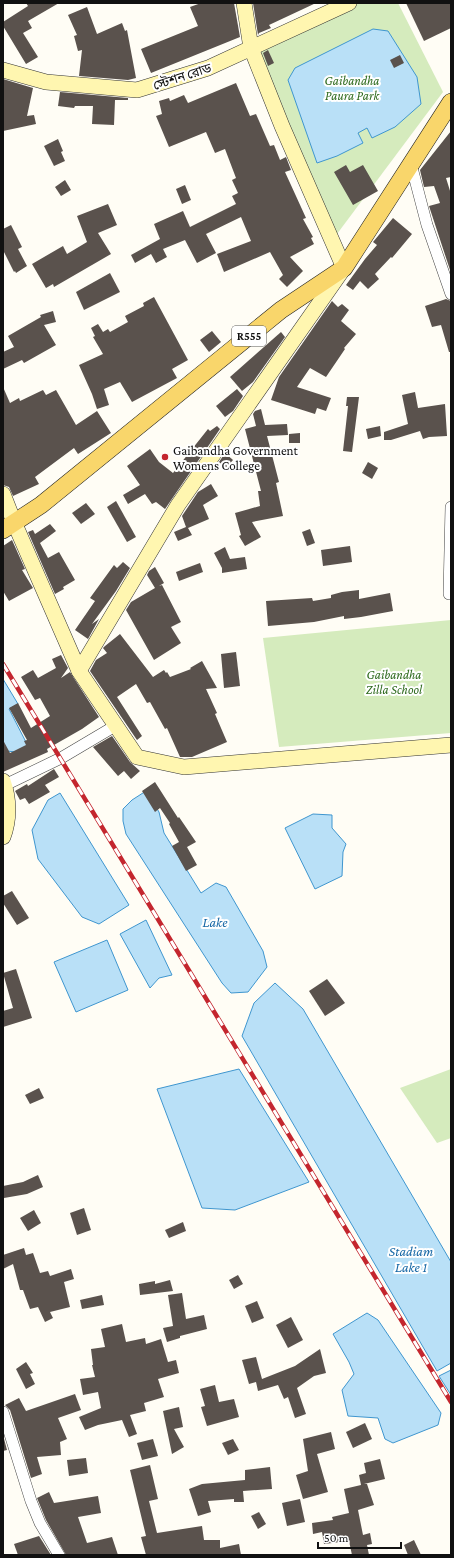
<svg xmlns="http://www.w3.org/2000/svg" width="454" height="1558" font-family="'Crimson Pro','Noto Sans Bengali',serif">
  <style>
    .green { fill: #d5ebbd }
    .water { fill: #b9e0f7; stroke: #3f96cf }
    .building { fill: #5a524d }
    .lines { fill: none; stroke-linecap: round; stroke-linejoin: round }
    .street-casing { stroke: #444; stroke-width: 12 }
    .secondary-casing { stroke: #333; stroke-width: 16 }
    .primary-casing { stroke: #222; stroke-width: 18 }
    .street { stroke: #fff; stroke-width: 11 }
    .secondary { stroke: #fff6b0; stroke-width: 15 }
    .primary { stroke: #f9d66b; stroke-width: 17 }
    .rail-casing { stroke: #c4262e; stroke-width: 4.5 }
    .rail { stroke: #fff; stroke-width: 3; stroke-dasharray: 9; stroke-linecap: butt }
    .poi-dot { fill: #c4262e; stroke: #fff; stroke-width: 1.5 }
    .labels { text-anchor: middle; stroke-width: 4; stroke-linejoin: round; paint-order: stroke }
    .shield { fill: #fff; stroke: #585858; stroke-width: 1 }
    .shield-label { font-size: 12px; font-weight: bold; fill: #111 }
    .street-label { font-size: 13px; fill: #111; stroke: #fff }
    .park-label { font-size: 13px; font-style: italic; fill: #2f6b1f; stroke: #fff }
    .poi-label { font-size: 13px; fill: #111; stroke: #fff; text-anchor: start }
    .water-label { font-size: 14px; font-style: italic; fill: #1768a6; stroke: #fff }
  </style>
  <rect width="100%" height="100%" fill="#fffdf5"/>
  <g class="green">
    <polygon points="358,3 398,3 443,92 334,238 254,49"/>
    <polygon points="451,620 451,733 279,747 263,638"/>
    <polygon points="451,1069 451,1138 437,1143 400,1088"/>
  </g>
  <g class="water">
    <polygon points="373,29 388,31 417,77 421,104 395,127 372,138 367,128 358,133 363,143 337,156 317,163 288,80 295,68"/>
    <polygon points="3,679 18,704 9,709 28,746 18,752 5,751 3,745"/>
    <polygon points="146,791 159,812 164,833 201,893 216,883 226,887 263,951 267,967 248,992 231,993 222,983 126,834 123,821 123,809 132,800"/>
    <polygon points="60,793 129,905 99,924 82,917 38,859 32,830 48,800"/>
    <polygon points="313,814 332,815 332,828 346,844 343,852 342,876 315,889 285,828"/>
    <polygon points="146,920 172,975 159,978 150,988 120,934"/>
    <polygon points="107,940 128,990 76,1012 54,962"/>
    <polygon points="275,983 303,1009 451,1262 451,1363 437,1371 242,1036 254,1003"/>
    <polygon points="239,1069 309,1182 235,1210 202,1208 157,1089"/>
    <polygon points="367,1313 378,1320 441,1413 438,1425 393,1443 385,1439 378,1418 348,1416 342,1390 354,1374 349,1362 333,1334"/>
    <polygon points="451,1370 451,1395 439,1376"/>
  </g>
  <g class="building">
    <polygon points="26,3 59,3 28,21 32,28 23,33 38,57 26,64 3,26 3,22 28,6"/>
    <polygon points="201,3 234,3 240,37 151,73 141,49 198,26 190,7"/>
    <polygon points="253,3 316,3 269,25 271,28 259,33 258,35"/>
    <polygon points="406,3 451,3 451,28 424,41"/>
    <polygon points="87,7 97,34 122,23 125,31 127,30 136,78 128,80 79,76 82,50 78,51 74,36 77,35 68,15"/>
    <polygon points="268,50 274,63 268,66 263,53"/>
    <polygon points="400,55 404,63 394,68 390,60"/>
    <polygon points="3,79 33,88 27,116 34,115 36,124 3,131"/>
    <polygon points="236,83 250,116 256,114 270,146 274,145 280,160 286,157 291,170 285,172 306,218 303,219 313,237 311,238 314,244 290,257 303,271 287,287 279,279 283,275 270,252 224,272 217,254 251,241 241,217 206,234 216,253 197,263 185,240 163,249 167,257 156,263 151,254 135,263 131,255 160,239 154,224 183,211 190,227 236,204 232,196 238,193 232,180 236,178 225,149 215,153 206,132 169,147 156,116 162,114 159,101 169,98 170,101 184,95 188,103"/>
    <polygon points="60,92 128,98 128,100 115,100 114,125 92,124 93,106 75,106 74,108 58,106"/>
    <polygon points="451,131 451,177 446,178 451,194 451,273 429,206 440,203 434,186 424,187 420,170"/>
    <polygon points="58,139 63,151 61,152 65,161 54,166 44,146"/>
    <polygon points="346,165 350,172 363,165 378,191 353,205 334,172"/>
    <polygon points="65,180 71,190 61,196 55,187"/>
    <polygon points="185,185 191,200 182,204 176,189"/>
    <polygon points="108,204 117,225 98,233 111,254 54,287 53,284 46,288 32,264 63,246 67,254 87,242 77,216"/>
    <polygon points="393,218 412,234 392,258 391,257 375,274 379,279 368,289 360,281 353,290 346,285 365,259 377,245 373,242"/>
    <polygon points="11,225 22,247 18,249 27,266 16,273 15,271 14,272 3,250 3,229"/>
    <polygon points="110,273 120,292 84,310 76,292"/>
    <polygon points="154,297 188,360 172,369 177,378 132,402 120,382 104,389 109,405 97,409 92,394 79,365 103,354 93,337 95,336 91,328 98,324 103,332 108,329 110,332 128,322 125,316 144,306 143,303"/>
    <polygon points="446,299 451,301 451,352 449,352 441,325 432,327 425,306"/>
    <polygon points="332,301 338,307 342,304 349,310 341,321 356,334 344,348 345,349 326,377 310,368 297,387 331,398 326,411 317,408 315,414 271,400 279,377"/>
    <polygon points="53,311 56,322 44,325 56,345 24,363 22,360 3,369 3,352 14,347 8,336 41,317 40,315"/>
    <polygon points="212,331 221,342 209,352 200,340"/>
    <polygon points="281,332 285,337 253,382 242,391 230,377"/>
    <polygon points="3,387 10,403 19,398 20,401 43,390 46,395 56,390 76,425 97,411 111,433 78,454 74,448 35,477 39,484 13,496 9,487 3,485"/>
    <polygon points="237,389 243,396 233,411 225,417 216,406"/>
    <polygon points="415,392 418,408 445,404 447,436 429,437 423,439 420,431 391,440 384,440 384,432 408,424 402,395"/>
    <polygon points="347,397 359,397 352,452 343,451 348,406 346,406"/>
    <polygon points="261,409 265,425 287,424 288,435 267,436 279,482 276,483 283,516 252,522 261,537 245,546 239,536 241,535 235,513 260,506 258,491 261,491 245,429 256,426 253,414 255,411"/>
    <polygon points="217,426 220,429 165,509 156,502 152,504 145,494 128,504 123,495 140,485 127,466 150,449 159,462 173,473 208,429 210,431"/>
    <polygon points="380,426 381,436 368,439 366,429"/>
    <polygon points="300,433 300,443 289,443 289,434"/>
    <polygon points="225,453 233,460 226,468 219,462"/>
    <polygon points="368,462 378,468 372,479 362,473"/>
    <polygon points="211,484 218,496 203,505 209,519 188,528 192,535 178,541 174,532 186,527 182,516 198,492"/>
    <polygon points="116,501 136,537 127,542 107,507"/>
    <polygon points="86,503 95,514 81,524 72,513"/>
    <polygon points="50,524 56,531 40,543 48,558 59,552 75,580 63,587 64,589 55,594 28,532 33,530 35,534"/>
    <polygon points="310,529 315,543 307,546 302,532"/>
    <polygon points="12,540 25,569 22,570 33,588 9,601 3,591 3,546"/>
    <polygon points="350,546 352,562 323,566 321,550"/>
    <polygon points="225,547 230,559 245,557 247,569 222,573 222,568 214,553"/>
    <polygon points="123,562 130,568 116,591 92,624 99,619 88,639 75,630 95,601 90,598 114,565 117,568"/>
    <polygon points="200,563 203,572 179,581 176,572"/>
    <polygon points="155,567 164,583 159,586 162,585 181,622 171,627 181,643 154,660 126,610 131,602 155,588 147,575 149,571"/>
    <polygon points="359,590 359,599 390,593 393,611 361,617 344,619 344,616 314,622 268,626 266,601 312,598 313,601 331,598 331,595 342,592"/>
    <polygon points="120,634 153,677 164,670 166,673 167,672 170,677 191,669 190,668 202,661 217,688 206,689 217,713 215,714 227,742 192,757 180,757 167,728 165,729 150,702 147,703 136,684 117,697 142,736 137,740 90,671 96,660 107,653 103,648 105,646"/>
    <polygon points="236,652 240,686 224,688 221,654"/>
    <polygon points="61,655 68,668 61,678 70,672 99,717 82,729 47,749 48,752 3,772 3,740 10,753 26,745 24,741 27,740 9,708 18,703 31,728 50,716 40,698 35,700 21,677 33,670 38,678 56,668 52,659"/>
    <polygon points="112,736 130,762 140,771 131,779 124,771 118,776 93,747"/>
    <polygon points="54,769 59,777 45,785 50,792 29,804 25,798 20,800 15,791 27,784 28,786"/>
    <polygon points="155,782 178,818 179,817 196,842 187,847 197,865 186,871 172,846 179,842 169,824 170,823 160,808 155,812 142,791"/>
    <polygon points="12,891 29,918 17,925 3,903 3,896"/>
    <polygon points="16,969 32,1018 3,1027 3,1011 13,1008 3,973"/>
    <polygon points="327,979 345,1003 325,1016 309,991"/>
    <polygon points="39,1088 44,1098 30,1104 25,1095"/>
    <polygon points="38,1175 43,1187 27,1194 4,1198 3,1186 23,1182"/>
    <polygon points="84,1208 91,1230 77,1235 70,1213"/>
    <polygon points="34,1210 41,1223 28,1231 20,1218"/>
    <polygon points="183,1222 186,1231 169,1238 165,1230"/>
    <polygon points="24,1248 26,1255 33,1253 40,1273 48,1271 50,1276 71,1269 74,1279 64,1282 70,1307 50,1312 53,1318 45,1322 38,1307 30,1309 23,1290 20,1290 13,1264 3,1269 3,1255"/>
    <polygon points="238,1275 243,1284 234,1289 229,1280"/>
    <polygon points="170,1280 173,1291 140,1295 139,1284 155,1281 155,1284"/>
    <polygon points="182,1293 186,1319 204,1315 207,1329 180,1336 180,1338 167,1342 163,1328 173,1326 168,1295"/>
    <polygon points="102,1295 104,1305 82,1309 80,1300"/>
    <polygon points="257,1301 264,1318 252,1323 245,1306"/>
    <polygon points="291,1317 303,1340 288,1348 276,1325"/>
    <polygon points="122,1324 126,1342 145,1338 146,1344 161,1339 168,1362 176,1360 179,1373 158,1379 164,1397 144,1403 146,1411 130,1415 137,1434 129,1437 122,1420 98,1425 85,1430 79,1417 101,1408 98,1392 83,1395 80,1379 95,1377 92,1365 93,1365 91,1349 105,1347 101,1329"/>
    <polygon points="320,1349 326,1373 314,1376 297,1388 306,1414 295,1418 288,1397 284,1399 278,1385 258,1391 256,1382 249,1384 242,1360 256,1357 262,1379 295,1366"/>
    <polygon points="26,1362 33,1373 30,1374 35,1384 26,1389 16,1369"/>
    <polygon points="215,1385 219,1402 234,1399 239,1417 207,1426 201,1407 205,1406 200,1389"/>
    <polygon points="75,1394 81,1410 58,1418 67,1439 60,1442 61,1455 37,1457 42,1474 31,1478 10,1410 5,1405 19,1398 26,1411"/>
    <polygon points="179,1407 183,1427 174,1429 184,1447 172,1454 163,1411"/>
    <polygon points="365,1423 372,1439 353,1448 346,1432"/>
    <polygon points="331,1432 335,1449 317,1454 328,1492 303,1499 296,1475 308,1471 303,1439"/>
    <polygon points="3,1435 7,1450 3,1451"/>
    <polygon points="153,1439 158,1456 142,1460 137,1443"/>
    <polygon points="233,1439 239,1450 228,1455 222,1443"/>
    <polygon points="86,1458 88,1473 69,1476 67,1460"/>
    <polygon points="380,1459 385,1479 364,1484 367,1484 374,1505 358,1510 363,1535 370,1533 372,1544 367,1545 369,1555 352,1555 349,1541 324,1544 322,1532 313,1534 312,1523 333,1520 332,1517 349,1513 344,1489 361,1485 359,1475 366,1473 364,1463"/>
    <polygon points="150,1465 158,1499 149,1501 157,1533 202,1526 204,1540 220,1540 220,1548 239,1544 241,1555 146,1555 141,1537 146,1536 130,1470"/>
    <polygon points="270,1467 272,1489 243,1491 244,1502 234,1502 234,1499 208,1501 211,1512 198,1516 189,1489 202,1484 245,1480 245,1470"/>
    <polygon points="49,1492 54,1503 98,1496 101,1513 78,1517 87,1543 112,1537 118,1555 66,1555 46,1520 37,1498"/>
    <polygon points="300,1499 305,1522 287,1526 282,1503"/>
    <polygon points="259,1512 266,1524 258,1529 251,1516"/>
    <polygon points="39,1536 51,1555 18,1555 14,1544"/>
    <polygon points="414,1540 421,1555 408,1555 404,1545"/>
  </g>
  <g class="lines">
    <defs>
      <g id="street">
        <polyline points="411,164 427,225 451,294"/>
        <polyline points="449,594 451,507"/>
        <polyline points="5,785 61,758 115,726"/>
        <polyline points="3,1412 31,1501 40,1523 59,1555"/>
      </g>
      <g id="secondary">
        <polyline points="3,70 46,82 137,90 208,68 349,3"/>
        <polyline points="3,494 14,522 79,671 137,757 184,767 451,745"/>
        <polyline points="79,671 178,505 344,268 282,126 251,48 244,3"/>
        <path d="M 3,781 C 9,798 10,819 3,837"/>
      </g>
      <polyline id="primary" points="3,530 41,505 281,310 344,268 451,102"/>
    </defs>
    <use href="#street" class="street-casing"/>
    <use href="#secondary" class="secondary-casing"/>
    <use href="#primary" class="primary-casing"/>
    <use href="#street" class="street"/>
    <use href="#secondary" class="secondary"/>
    <use href="#primary" class="primary"/>
    <defs>
      <polyline id="rail" points="3,664 451,1402"/>
    </defs>
    <use href="#rail" class="rail-casing"/>
    <use href="#rail" class="rail"/>
  </g>
  <circle class="poi-dot" cx="165" cy="457" r="4"/>
  <g class="labels">
    <rect class="shield" x="232" y="326" width="34" height="20" rx="3"/>
    <g class="shield-label">
      <text x="249" y="340">R555</text>
    </g>
    <g class="street-label">
      <text transform="translate(182 76) rotate(-18)" y="5">স্টেশন রোড</text>
    </g>
    <g class="park-label">
      <text x="352" y="85">Gaibandha<tspan x="352" dy="15">Paura Park</tspan></text>
      <text x="394" y="679">Gaibandha<tspan x="394" dy="15">Zilla School</tspan></text>
    </g>
    <g class="poi-label">
      <text x="173" y="455">Gaibandha Government<tspan x="173" dy="15">Womens College</tspan></text>
    </g>
    <g class="water-label">
      <text x="215" y="927">Lake</text>
      <text x="411" y="1256">Stadiam<tspan x="411" dy="16">Lake 1</tspan></text>
    </g>
  </g>
  <rect width="454" height="1558" fill="none" stroke="#111111" stroke-width="8"/>
  <path d="M318 1542v6h83v-6" fill="none" stroke="#111111" stroke-width="2"/>
  <text x="324" y="1542" font-size="12" fill="#111111" stroke="#ffffff" stroke-width="3" paint-order="stroke">50 m</text>
</svg>
